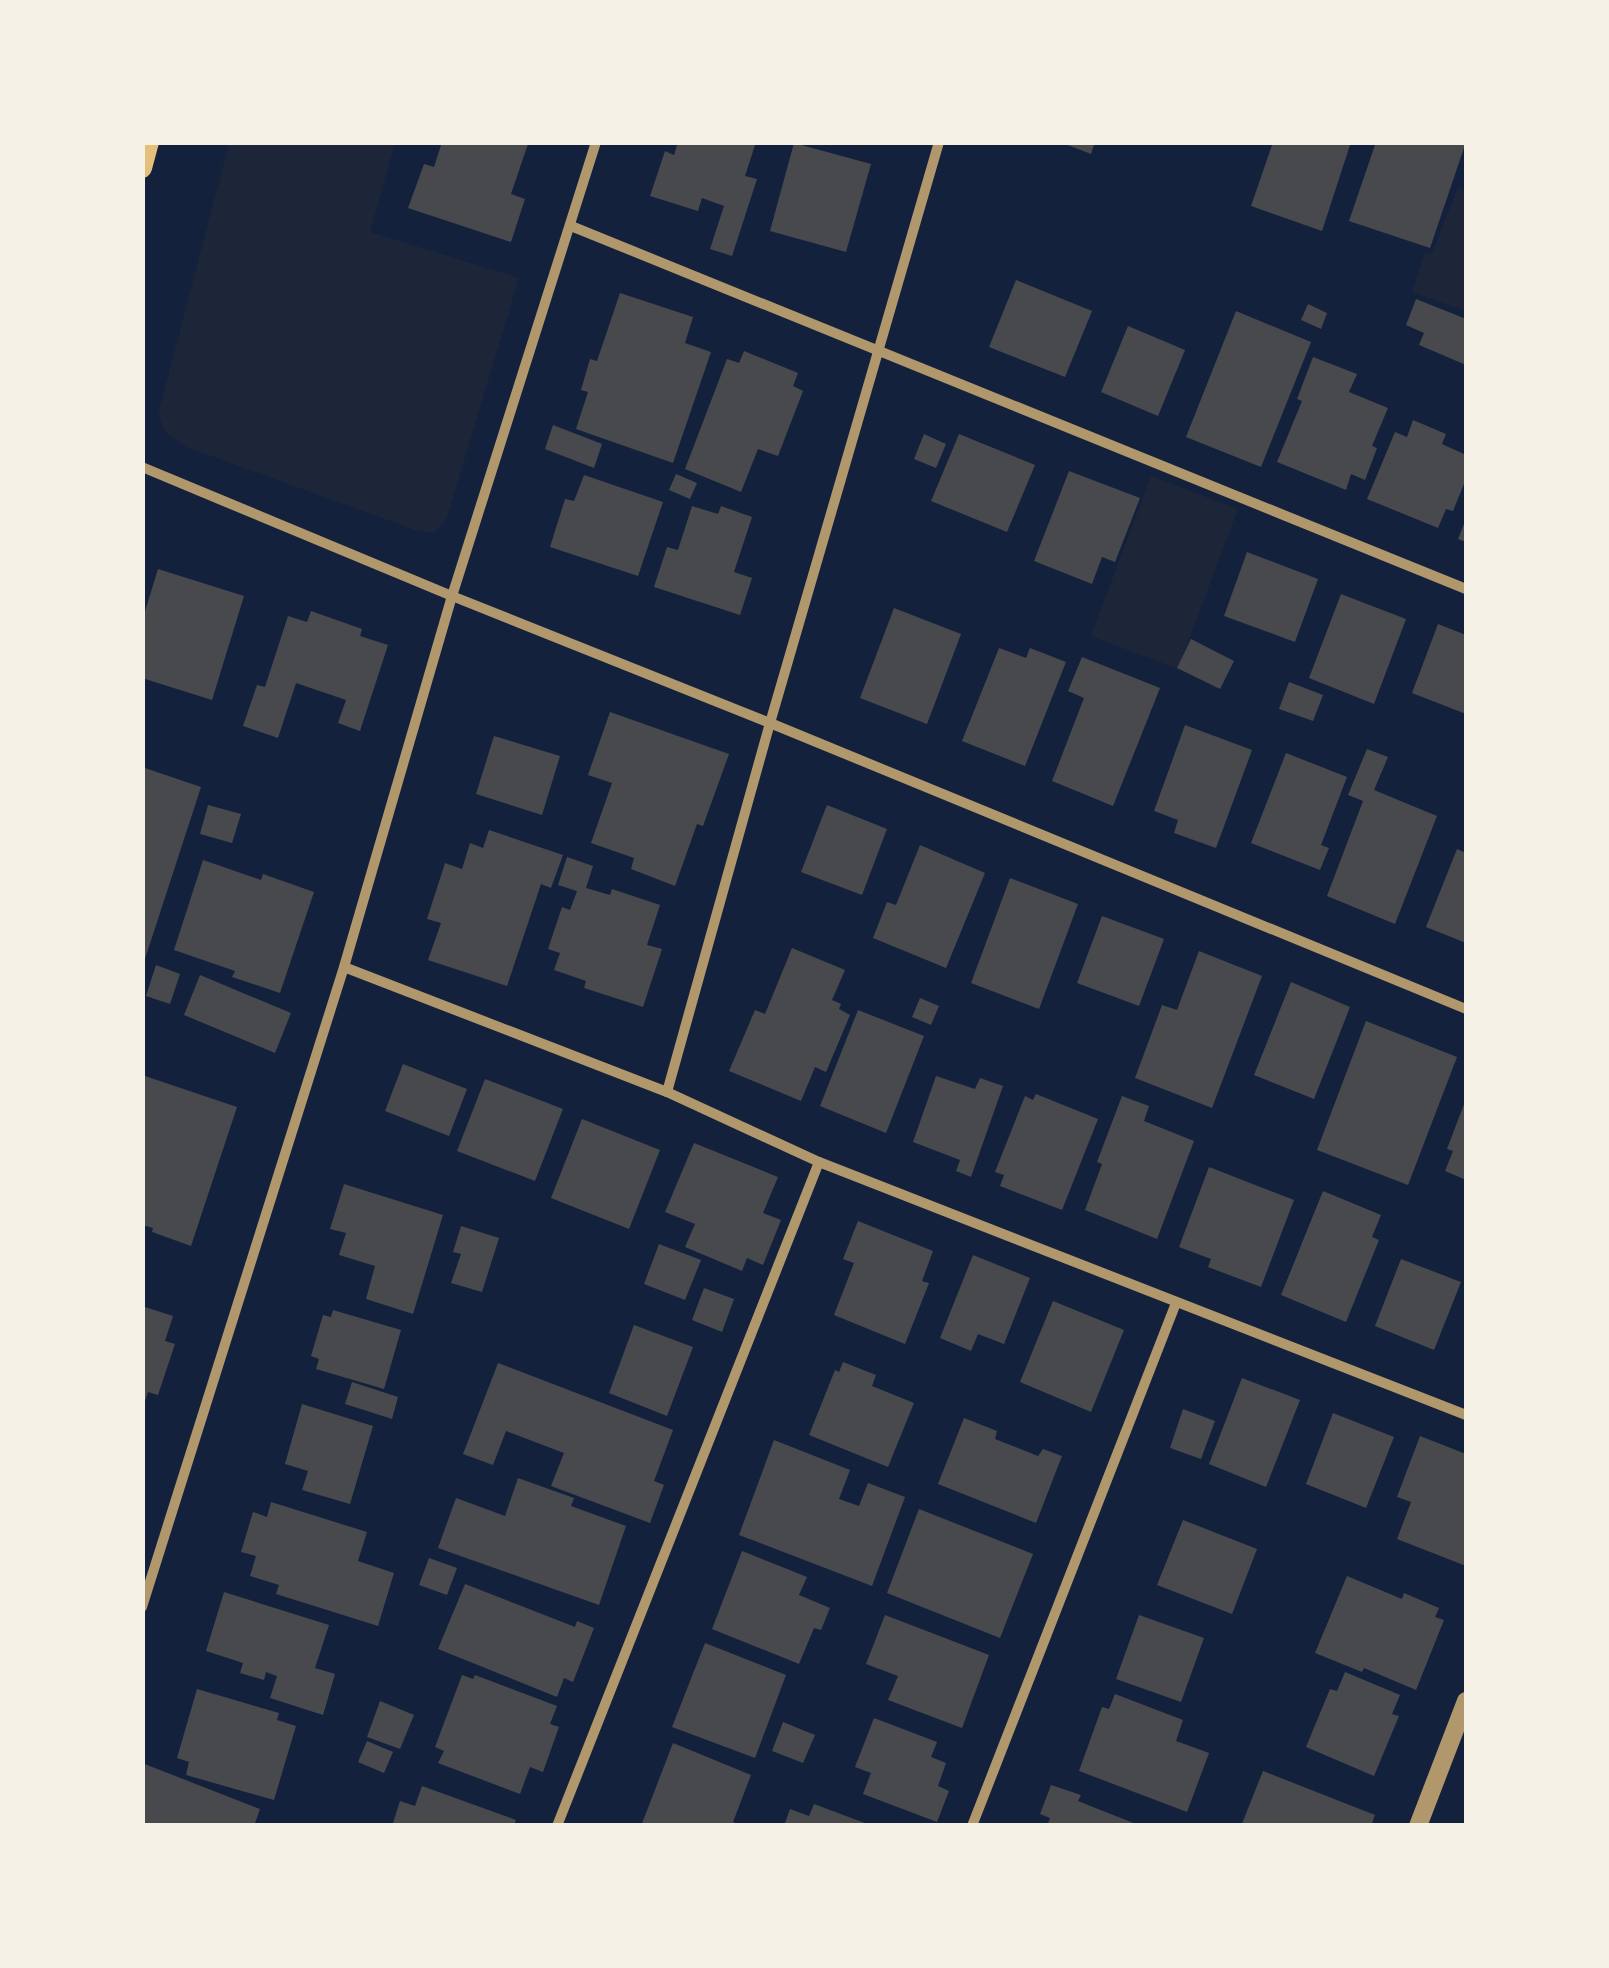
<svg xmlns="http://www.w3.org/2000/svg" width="1609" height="1968" font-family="Raleway,sans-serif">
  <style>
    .green { fill: #1d2539 }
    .building { fill: #48494c }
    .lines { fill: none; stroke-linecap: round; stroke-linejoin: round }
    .minor { stroke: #b1986c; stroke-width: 10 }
    .tertiary { stroke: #b1986c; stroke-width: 18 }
    .secondary { stroke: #e5c07b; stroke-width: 20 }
  </style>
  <rect width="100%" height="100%" fill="#14213d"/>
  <g class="green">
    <polygon points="229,143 395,143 370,232 519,278 447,518 434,533 418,531 186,447 166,433 158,415"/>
    <polygon points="1458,187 1466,190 1466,311 1412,292 1425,252 1432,253"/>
    <polygon points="1151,476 1238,509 1178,669 1091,636"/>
  </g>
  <g class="building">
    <polygon points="442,142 528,144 511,194 525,199 511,242 408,208 424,164 434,167"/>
    <polygon points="678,142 756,142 745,176 757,179 732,256 710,249 724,206 702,198 698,211 650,196 665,151 674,155"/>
    <polygon points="1060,142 1095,142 1091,154"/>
    <polygon points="1273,142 1351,142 1322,231 1251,206"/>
    <polygon points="1376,142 1466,142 1430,248 1349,221"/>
    <polygon points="794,143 871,164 846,252 770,231"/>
    <polygon points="1016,280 1092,311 1065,377 989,347"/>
    <polygon points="620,293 693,317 685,343 711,352 673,463 576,429 588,392 581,390 590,359 597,361"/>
    <polygon points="1416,299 1466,319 1466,365 1419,345 1424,333 1406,325"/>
    <polygon points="1308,304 1327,313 1321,329 1301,320"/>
    <polygon points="1236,311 1311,342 1261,467 1186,437"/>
    <polygon points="1128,326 1185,350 1158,416 1101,392"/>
    <polygon points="744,351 798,373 793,386 803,391 778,456 758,449 741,492 685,469 727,359 739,363"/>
    <polygon points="1313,357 1357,374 1349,392 1388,408 1372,446 1377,448 1365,480 1351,474 1346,490 1277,462 1302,401 1297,399"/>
    <polygon points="1413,420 1446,434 1442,444 1466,455 1466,479 1453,511 1446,509 1438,528 1367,499 1395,432 1407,437"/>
    <polygon points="553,425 602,444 594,468 545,449"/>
    <polygon points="924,434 946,444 936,468 914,459"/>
    <polygon points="959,434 1035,465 1007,532 931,501"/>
    <polygon points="1069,471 1140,498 1115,562 1102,557 1092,584 1034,561"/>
    <polygon points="676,474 697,483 690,499 669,490"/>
    <polygon points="584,475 663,502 638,576 550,547 565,499 574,501"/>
    <polygon points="692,506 718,514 721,506 752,517 734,572 752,578 740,615 654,587 667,547 678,550"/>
    <polygon points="1466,519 1466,542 1458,539"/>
    <polygon points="1247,552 1318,579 1295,642 1224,616"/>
    <polygon points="158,569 244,596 212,700 142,678 142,621"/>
    <polygon points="1341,594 1406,619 1374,704 1309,678"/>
    <polygon points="894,608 961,634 927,724 860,698"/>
    <polygon points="311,611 362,629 360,636 388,645 360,731 338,723 346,700 296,683 278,738 243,726 257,685 265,687 288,616 307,622"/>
    <polygon points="1438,624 1466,635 1466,714 1412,693"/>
    <polygon points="1191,639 1234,661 1220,689 1177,668"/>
    <polygon points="999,648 1026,658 1030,648 1066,662 1025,766 962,741"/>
    <polygon points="1082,657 1160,688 1113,806 1052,781 1084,698 1068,691"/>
    <polygon points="1289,682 1323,695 1313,721 1279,709"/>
    <polygon points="610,712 729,754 703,826 697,824 675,886 631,869 634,858 591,843 612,783 588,775"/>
    <polygon points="1185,725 1252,750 1216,848 1174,833 1178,820 1154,811"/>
    <polygon points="494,736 560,756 542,815 476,794"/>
    <polygon points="1367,749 1388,757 1374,790 1437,816 1395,924 1327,896 1363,801 1348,795"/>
    <polygon points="1286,753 1347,777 1321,845 1329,848 1320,870 1251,843"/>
    <polygon points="142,767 201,787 143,965 142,965"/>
    <polygon points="208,805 241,814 232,843 200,834"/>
    <polygon points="827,805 887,829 862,895 801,872"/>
    <polygon points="489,830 563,855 551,888 541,884 507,986 428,960 441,923 427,919 445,863 462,869 470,843 483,848"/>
    <polygon points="920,845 985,873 946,968 873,938 887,902 896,905"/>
    <polygon points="1457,849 1466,853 1466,943 1426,927"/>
    <polygon points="567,857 593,866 586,888 610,895 612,889 660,905 647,945 662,949 643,1007 584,988 586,981 554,970 560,953 548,949 562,907 570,910 577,891 558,885"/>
    <polygon points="203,860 261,880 263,874 314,892 280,993 232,977 235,971 174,950"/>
    <polygon points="1010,878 1078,904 1039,1009 971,983"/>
    <polygon points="1102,916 1164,939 1139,1006 1077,983"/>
    <polygon points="792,948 845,970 832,1000 841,1004 839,1009 850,1015 826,1072 815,1067 801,1101 729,1071 755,1010 765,1014"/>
    <polygon points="1199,951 1262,976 1212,1108 1135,1078 1162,1005 1177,1010"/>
    <polygon points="156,965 180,974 170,1004 146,996"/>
    <polygon points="200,975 291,1013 275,1053 184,1015"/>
    <polygon points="1291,982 1350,1007 1314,1099 1254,1075"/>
    <polygon points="920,998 939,1006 931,1025 912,1017"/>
    <polygon points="858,1010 924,1036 886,1133 820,1106"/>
    <polygon points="1366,1021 1457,1057 1408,1185 1317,1150"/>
    <polygon points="403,1064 467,1089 449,1136 385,1111"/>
    <polygon points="142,1075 237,1107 191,1246 152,1232 153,1228 142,1225"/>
    <polygon points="936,1076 975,1089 980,1078 1003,1086 971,1177 956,1171 960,1160 913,1142"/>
    <polygon points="485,1079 563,1109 535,1181 457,1151"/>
    <polygon points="1036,1094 1098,1119 1062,1210 1000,1186 1004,1175 995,1172 1025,1096 1033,1100"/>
    <polygon points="1122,1096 1149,1106 1144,1121 1194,1141 1157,1239 1085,1210 1102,1164 1097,1162"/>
    <polygon points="1466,1099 1466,1180 1445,1171 1453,1151 1447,1149"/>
    <polygon points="582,1119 660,1150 629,1229 551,1198"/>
    <polygon points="694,1143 778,1177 763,1213 781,1220 763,1265 747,1258 742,1271 685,1247 695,1224 665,1212"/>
    <polygon points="1209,1167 1294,1200 1261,1287 1208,1267 1211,1259 1179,1247"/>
    <polygon points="344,1184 443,1215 413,1314 366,1299 375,1266 339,1255 346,1233 330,1229"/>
    <polygon points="1323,1191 1381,1215 1372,1237 1379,1240 1346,1322 1281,1295"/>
    <polygon points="858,1221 933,1251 922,1281 929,1283 905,1344 834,1315 854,1263 843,1259"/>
    <polygon points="461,1226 499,1238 482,1292 451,1283 461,1254 453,1252"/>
    <polygon points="659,1244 701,1260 685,1300 644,1284"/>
    <polygon points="973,1255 1030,1278 1004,1344 978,1334 971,1351 940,1338"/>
    <polygon points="1401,1259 1461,1282 1434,1350 1375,1326"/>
    <polygon points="704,1288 734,1299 722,1332 692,1320"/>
    <polygon points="1053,1301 1124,1330 1091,1412 1020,1382"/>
    <polygon points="142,1306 173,1316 165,1341 175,1344 158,1395 148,1392 143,1407"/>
    <polygon points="333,1310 401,1330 384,1389 316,1369 319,1359 311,1356 323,1315 331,1317"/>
    <polygon points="634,1325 693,1347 667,1416 609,1393"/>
    <polygon points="843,1362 876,1375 872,1386 914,1403 888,1467 809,1435 835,1370 839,1372"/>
    <polygon points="498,1363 673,1430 654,1481 664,1485 650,1523 551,1486 564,1453 506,1431 493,1465 463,1454"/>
    <polygon points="1242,1378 1300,1400 1266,1487 1209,1464"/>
    <polygon points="352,1382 398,1397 392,1419 345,1404"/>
    <polygon points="302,1404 373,1426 350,1504 302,1490 308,1471 285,1464"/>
    <polygon points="1183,1409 1215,1421 1201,1459 1170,1448"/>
    <polygon points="1333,1413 1394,1437 1366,1508 1306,1484"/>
    <polygon points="964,1418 997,1431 995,1439 1038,1456 1043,1449 1062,1456 1036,1523 938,1484"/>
    <polygon points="1420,1436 1466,1454 1466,1566 1397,1539 1411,1502 1397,1497"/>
    <polygon points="774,1440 850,1470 839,1499 859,1506 868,1483 905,1497 872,1586 739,1535"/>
    <polygon points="518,1478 574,1498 571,1506 626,1526 599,1605 438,1548 456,1498 505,1516"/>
    <polygon points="271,1502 367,1532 358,1561 394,1573 378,1626 276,1594 279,1585 250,1576 256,1556 241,1552 253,1512 267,1517"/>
    <polygon points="919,1509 1033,1554 1000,1638 887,1593"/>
    <polygon points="1183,1520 1257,1549 1232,1614 1157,1585"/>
    <polygon points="742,1551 807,1577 799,1595 830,1608 821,1630 814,1628 799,1664 712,1629"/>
    <polygon points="429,1558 457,1568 447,1595 419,1585"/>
    <polygon points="1347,1576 1402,1599 1404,1593 1439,1608 1435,1617 1444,1620 1416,1690 1364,1668 1362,1672 1315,1653"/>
    <polygon points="465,1584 575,1627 577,1621 594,1628 573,1682 564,1678 557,1697 438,1649"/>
    <polygon points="224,1592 329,1625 315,1668 335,1674 323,1715 270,1698 277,1676 266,1672 264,1680 240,1673 243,1663 206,1651"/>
    <polygon points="885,1615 989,1655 962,1728 888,1700 898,1676 866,1664"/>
    <polygon points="1139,1615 1204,1638 1181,1702 1116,1679"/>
    <polygon points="705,1643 786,1675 755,1758 672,1727"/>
    <polygon points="1345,1672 1400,1695 1392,1714 1399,1716 1374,1776 1306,1747 1330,1689 1337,1691"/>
    <polygon points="462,1675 473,1679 475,1675 557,1706 550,1724 559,1727 543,1772 530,1767 520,1794 438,1763 444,1751 435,1747"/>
    <polygon points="197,1689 279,1713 277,1720 296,1726 274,1800 186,1775 189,1762 177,1758"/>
    <polygon points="1115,1694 1183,1720 1176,1741 1209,1753 1187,1812 1079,1771 1102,1707 1109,1709"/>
    <polygon points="380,1701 414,1715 400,1749 367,1737"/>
    <polygon points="874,1718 937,1742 931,1757 946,1763 938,1786 949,1791 937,1822 863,1794 871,1773 855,1767"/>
    <polygon points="783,1722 815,1735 803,1763 772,1751"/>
    <polygon points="367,1741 393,1752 384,1773 358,1762"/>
    <polygon points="673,1743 751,1775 733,1822 741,1826 641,1826"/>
    <polygon points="142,1763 260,1809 254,1826 142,1826"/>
    <polygon points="1263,1771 1375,1815 1371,1826 1241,1826"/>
    <polygon points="1051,1785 1081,1795 1078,1801 1141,1826 1047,1826 1050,1818 1040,1814"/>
    <polygon points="422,1786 516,1820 513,1826 392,1826 400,1801 415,1806"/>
    <polygon points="814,1804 870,1825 870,1826 784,1826 790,1809 809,1816"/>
  </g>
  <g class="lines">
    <g class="minor">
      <polyline points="571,226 1466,589"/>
      <polyline points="142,467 452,596 770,723 1466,1009"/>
      <polyline points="344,967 667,1092 819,1162 1466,1415"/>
      <polyline points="667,1092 770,723 939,142"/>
      <polyline points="142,1607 344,967 452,596 596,142"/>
      <polyline points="557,1826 819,1162"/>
      <polyline points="972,1826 1176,1303"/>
    </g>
    <polyline class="tertiary" points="1418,1826 1466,1701"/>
    <polyline class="secondary" points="142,168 149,142"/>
  </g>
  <rect width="1609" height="1968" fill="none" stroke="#f6f1e7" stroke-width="290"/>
</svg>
